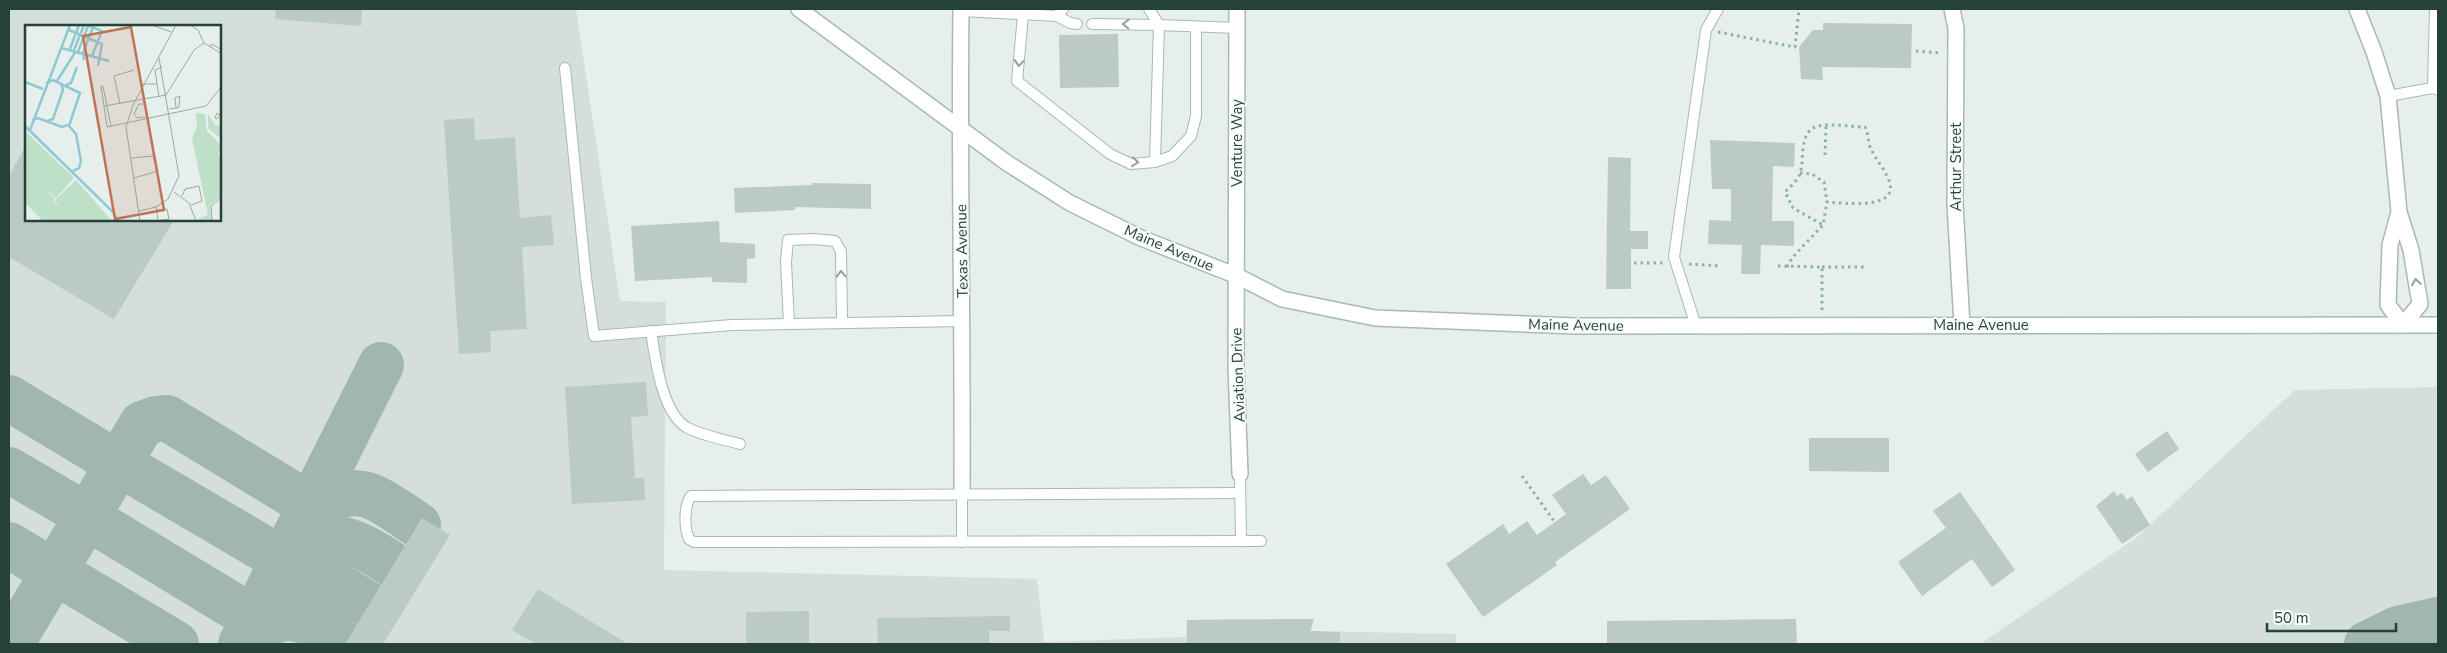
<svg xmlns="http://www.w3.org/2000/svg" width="2447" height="653" font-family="'Nunito Sans',sans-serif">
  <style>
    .built { fill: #d4dfda; fill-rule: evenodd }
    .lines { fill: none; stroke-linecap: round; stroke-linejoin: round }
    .taxiway { stroke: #a2b6b0; stroke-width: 46 }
    .building { fill: #bbcac4 }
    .service-casing { stroke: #a8b8b2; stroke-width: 12 }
    .minor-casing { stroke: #a8b8b2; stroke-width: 18 }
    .secondary-casing { stroke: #a4bbb3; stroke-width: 18 }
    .path { stroke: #86b3a5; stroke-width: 3; stroke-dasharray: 2.5 4; stroke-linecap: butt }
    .service { stroke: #fff; stroke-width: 10 }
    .minor { stroke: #fff; stroke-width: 15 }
    .secondary { stroke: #fff; stroke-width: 15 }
    .oneway { stroke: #92a09c }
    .labels { text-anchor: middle; stroke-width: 4; stroke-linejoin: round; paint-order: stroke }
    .street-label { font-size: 15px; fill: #24423a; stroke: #f7fbf9 }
    .inset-river { fill: none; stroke: #8ec9d4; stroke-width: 2.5 }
    .inset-road { fill: none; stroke: #98aaa4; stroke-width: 1 }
    .view { fill: #c07456; fill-opacity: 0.15; stroke: #c07456; stroke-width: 2.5 }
    .inset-edge { fill: none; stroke: #24423a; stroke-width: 2.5 }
  </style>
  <rect width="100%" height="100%" fill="#e6efeb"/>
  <g class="built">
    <path d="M 9,9 L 576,9 L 620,301 L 666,302 L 664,570 L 1037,579 L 1044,642 L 1186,637 L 1187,620 L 1314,619 L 1311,631 L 1456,634 L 1456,644 L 9,644 ZM 26,26 L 220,26 L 220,220 L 26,220 Z"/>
    <polygon points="2438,387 2438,644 1982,644 1987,639 2136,538 2295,390"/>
  </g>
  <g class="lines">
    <g class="taxiway">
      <polyline points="9,398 110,459 114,466 112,475"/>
      <polyline points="9,470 74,508 81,518 80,528"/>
      <polyline points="112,475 122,471 135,473 273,554 276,564 276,575"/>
      <path d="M 305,517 C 322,499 351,486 375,498 C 390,505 404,516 418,525"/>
      <path d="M 78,531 C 90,525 96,523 108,530 L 245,613 L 250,621 L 248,630"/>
      <polyline points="9,545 45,567 48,574 46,585"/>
      <path d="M 285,558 C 324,522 356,541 393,565"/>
      <polyline points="46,585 54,579 69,580 176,644"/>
      <path d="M 264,599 C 310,564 326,578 369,605"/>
      <path d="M 244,640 C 285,604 304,617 344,644"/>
      <polyline points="11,644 142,424 156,419 167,418 300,499 305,506 305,517"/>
      <polyline points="241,644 381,365"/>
      <polyline points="2367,644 2398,629 2438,620"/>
    </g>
  </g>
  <g class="building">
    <polygon points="276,9 362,9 361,26 275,19"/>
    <polygon points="1823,23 1912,24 1911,68 1822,67 1823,80 1801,79 1799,47 1813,30 1823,30"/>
    <polygon points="1118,34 1119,87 1060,88 1059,35"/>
    <polygon points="474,118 475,140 515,137 520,218 551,215 554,245 522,247 527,329 490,331 491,352 459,354 444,120"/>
    <polygon points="1710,140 1795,143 1794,167 1773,166 1772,221 1794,221 1794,246 1761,245 1760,274 1741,274 1742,245 1708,244 1709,220 1731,221 1731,189 1712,189"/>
    <polygon points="26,145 26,220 174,220 114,319 9,257 9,176"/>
    <polygon points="1608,157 1631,158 1630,231 1648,231 1648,249 1631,249 1631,289 1606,289"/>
    <polygon points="812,183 871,184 871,209 795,207 795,210 735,213 734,188 812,185"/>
    <polygon points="719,221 720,242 755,244 755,258 747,259 747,283 712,282 712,277 635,281 631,226"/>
    <polygon points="646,382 648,416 631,417 635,478 644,478 645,500 572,504 565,387"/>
    <polygon points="2167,431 2179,449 2148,472 2135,454"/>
    <polygon points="1809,438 1889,438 1889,472 1809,471"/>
    <polygon points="1583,474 1591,485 1606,475 1630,509 1555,562 1557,565 1483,617 1446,564 1503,524 1509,534 1527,521 1537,535 1566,514 1552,495"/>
    <polygon points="2114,491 2117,496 2122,493 2127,500 2132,496 2150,525 2122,544 2096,506"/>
    <polygon points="1960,492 2015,570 1992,587 1972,559 1922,596 1898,562 1946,528 1933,511"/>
    <polygon points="422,518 450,535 383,644 345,644"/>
    <polygon points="538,589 628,644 536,644 512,630"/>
    <polygon points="809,611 809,644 746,644 746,612"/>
    <polygon points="1010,616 1010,631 989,631 989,644 878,644 877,618"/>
    <polygon points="1314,619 1310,631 1340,632 1340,644 1187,644 1187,620"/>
    <polygon points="1796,619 1797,644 1607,644 1607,621"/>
  </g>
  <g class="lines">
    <defs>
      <g id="service">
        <polyline points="1149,9 1159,25"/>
        <polyline points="961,11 1057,16 1063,9"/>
        <polyline points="1023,15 1017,81 1110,154 1131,164 1155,162 1172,156 1191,136 1196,116 1196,27"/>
        <polyline points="1057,16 1070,23 1077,24"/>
        <polyline points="1092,24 1159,25"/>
        <polyline points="565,68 586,278 594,336 732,325 963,321"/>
        <polyline points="2433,88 2435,9"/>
        <polyline points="2388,96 2433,88 2438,90"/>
        <polyline points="1155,162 1159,25 1237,28"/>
        <polyline points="789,324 786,262 788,240 814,239 835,241 841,251 842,323"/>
        <polyline points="1696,326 1674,257 1706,30 1718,9"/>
        <path d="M 651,331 C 655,357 662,415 688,428 C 703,436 723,439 740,444"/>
        <polyline points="1240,474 1241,541"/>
        <path d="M 1240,493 L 691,496 C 684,505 684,528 689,539 L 694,542 L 1261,541"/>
        <polyline points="962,494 962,542"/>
      </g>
      <g id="minor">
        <path d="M 961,9 C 959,171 963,332 962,494"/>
        <polyline points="1237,9 1236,367 1240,474"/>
        <polyline points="1952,9 1956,28 1955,204 1962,325"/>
        <polyline points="2357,9 2374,52 2388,96 2399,212 2411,250 2420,304 2403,325 2388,305 2390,245 2399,212"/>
      </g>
      <polyline id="secondary" points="799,9 1007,163 1070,203 1141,238 1237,276 1282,299 1375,318 1575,326 2438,325"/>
    </defs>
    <use href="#service" class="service-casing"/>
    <use href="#minor" class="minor-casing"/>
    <use href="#secondary" class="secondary-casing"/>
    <g class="path">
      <polyline points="1718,32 1795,47 1799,9"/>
      <polyline points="1916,51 1940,53"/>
      <polyline points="1825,155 1826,126"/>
      <polyline points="1800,173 1812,174 1824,182 1827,202"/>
      <polyline points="1634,263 1663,263"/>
      <polyline points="1689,264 1720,266"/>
      <polyline points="1778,266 1822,267 1822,310"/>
      <path d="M 1787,267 L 1792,258 L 1823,225 L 1827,202 C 1842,203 1896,210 1890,184 C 1887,172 1876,160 1871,149 C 1868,143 1869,135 1865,127 C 1851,127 1832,123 1818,126 C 1798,131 1805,159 1800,174 C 1798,180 1790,187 1785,192 L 1793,208 L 1823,225"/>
      <polyline points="1822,267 1865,267"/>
      <polyline points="1522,476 1554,521"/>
    </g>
    <use href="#service" class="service"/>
    <use href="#minor" class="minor"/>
    <use href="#secondary" class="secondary"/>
  </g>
  <defs><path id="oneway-chevron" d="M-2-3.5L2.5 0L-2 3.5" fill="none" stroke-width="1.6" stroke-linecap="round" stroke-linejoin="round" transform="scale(1.25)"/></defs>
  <g class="oneway">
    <use href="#oneway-chevron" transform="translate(1126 24) rotate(-179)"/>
    <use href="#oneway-chevron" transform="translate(1019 63) rotate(95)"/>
    <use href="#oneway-chevron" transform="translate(1135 162) rotate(5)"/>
    <use href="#oneway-chevron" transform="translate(841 274) rotate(-91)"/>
    <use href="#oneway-chevron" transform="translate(2416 282) rotate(-99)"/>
  </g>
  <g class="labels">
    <g class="street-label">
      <text transform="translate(1237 143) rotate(-90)" y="5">Venture Way</text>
      <text transform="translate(1956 167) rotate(-90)" y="5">Arthur Street</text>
      <text transform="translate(1169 248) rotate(23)" y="5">Maine Avenue</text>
      <text transform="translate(962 251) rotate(-91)" y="5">Texas Avenue</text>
      <text transform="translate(1576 325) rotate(1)" y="5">Maine Avenue</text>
      <text x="1981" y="330">Maine Avenue</text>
      <text transform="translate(1238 375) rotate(-92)" y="5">Aviation Drive</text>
    </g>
  </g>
  <g transform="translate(25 25)">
    <rect width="196" height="196" fill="#e6efeb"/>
    <path d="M 171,88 L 180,89 L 182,106 L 196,120 L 193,129 L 196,132 L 196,171 L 185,180 L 186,196 L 172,194 L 183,190 L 167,114 L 172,101 ZM 183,89 L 190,100 L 196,101 L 195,113 L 183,103 ZM 0,106 L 49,153 L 31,173 L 16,159 L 30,174 L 28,176 L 30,179 L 35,182 L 29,176 L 51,155 L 87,196 L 18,196 L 0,178 Z" fill="#bfe0c8"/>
    <path class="inset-river" d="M 62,0 L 77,6 L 67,31M 44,5 L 77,19 L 73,41M 36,23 L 84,36M 45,24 L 54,0M 49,25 L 59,0M 53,27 L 63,1M 59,35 L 58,28 L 68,2M 32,56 L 51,26M 0,57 L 18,64M 21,58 L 28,55 L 55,68 L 44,101 L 51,109 L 56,136 L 54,143 L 48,146M 41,60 L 46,58 L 52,42M 7,95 L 13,93 L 37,102 L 43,100M 22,96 L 28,94 L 38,65 L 36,58M 0,101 L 88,187 L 93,196M 5,105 L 45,0"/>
    <path class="inset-road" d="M 127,0 L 146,7M 165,0 L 173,5 L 179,18M 185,22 L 187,19 L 197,25M 118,59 L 132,59 L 134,72M 132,59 L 130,45 L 137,42M 95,79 L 89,51 L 109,45M 119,79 L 114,79 L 109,89 L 112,93 L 120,92M 79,81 L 141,70 L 169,25 L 179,18 L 197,29M 144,84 L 151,83 L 154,82 L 155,71 L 150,73 L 151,83M 192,88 L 195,90 L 192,94 L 190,93 ZM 82,102 L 181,81 L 197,61M 82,102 L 76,61 L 78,61 L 86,102M 106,133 L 128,131 L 133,146 L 109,153M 149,167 L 164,178 L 171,196M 157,171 L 160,164 L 174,161 L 177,176 L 166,180M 131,182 L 133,196 L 144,194 L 142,184 L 132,185M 114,186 L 131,182 L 143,174 L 154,151 L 134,33M 115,196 L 101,102 L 108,80 L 151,0M 187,196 L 186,181 L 197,172"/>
    <path class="view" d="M 106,2 L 139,185 L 90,194 L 58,11 Z"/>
    <rect width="196" height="196" class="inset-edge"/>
  </g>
  <rect width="2447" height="653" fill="none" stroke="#24423a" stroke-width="20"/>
  <path d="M2267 623v8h129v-8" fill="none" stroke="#24423a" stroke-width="2.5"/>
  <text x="2274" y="623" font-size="15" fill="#24423a" stroke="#f7fbf9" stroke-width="4" paint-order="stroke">50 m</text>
</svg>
